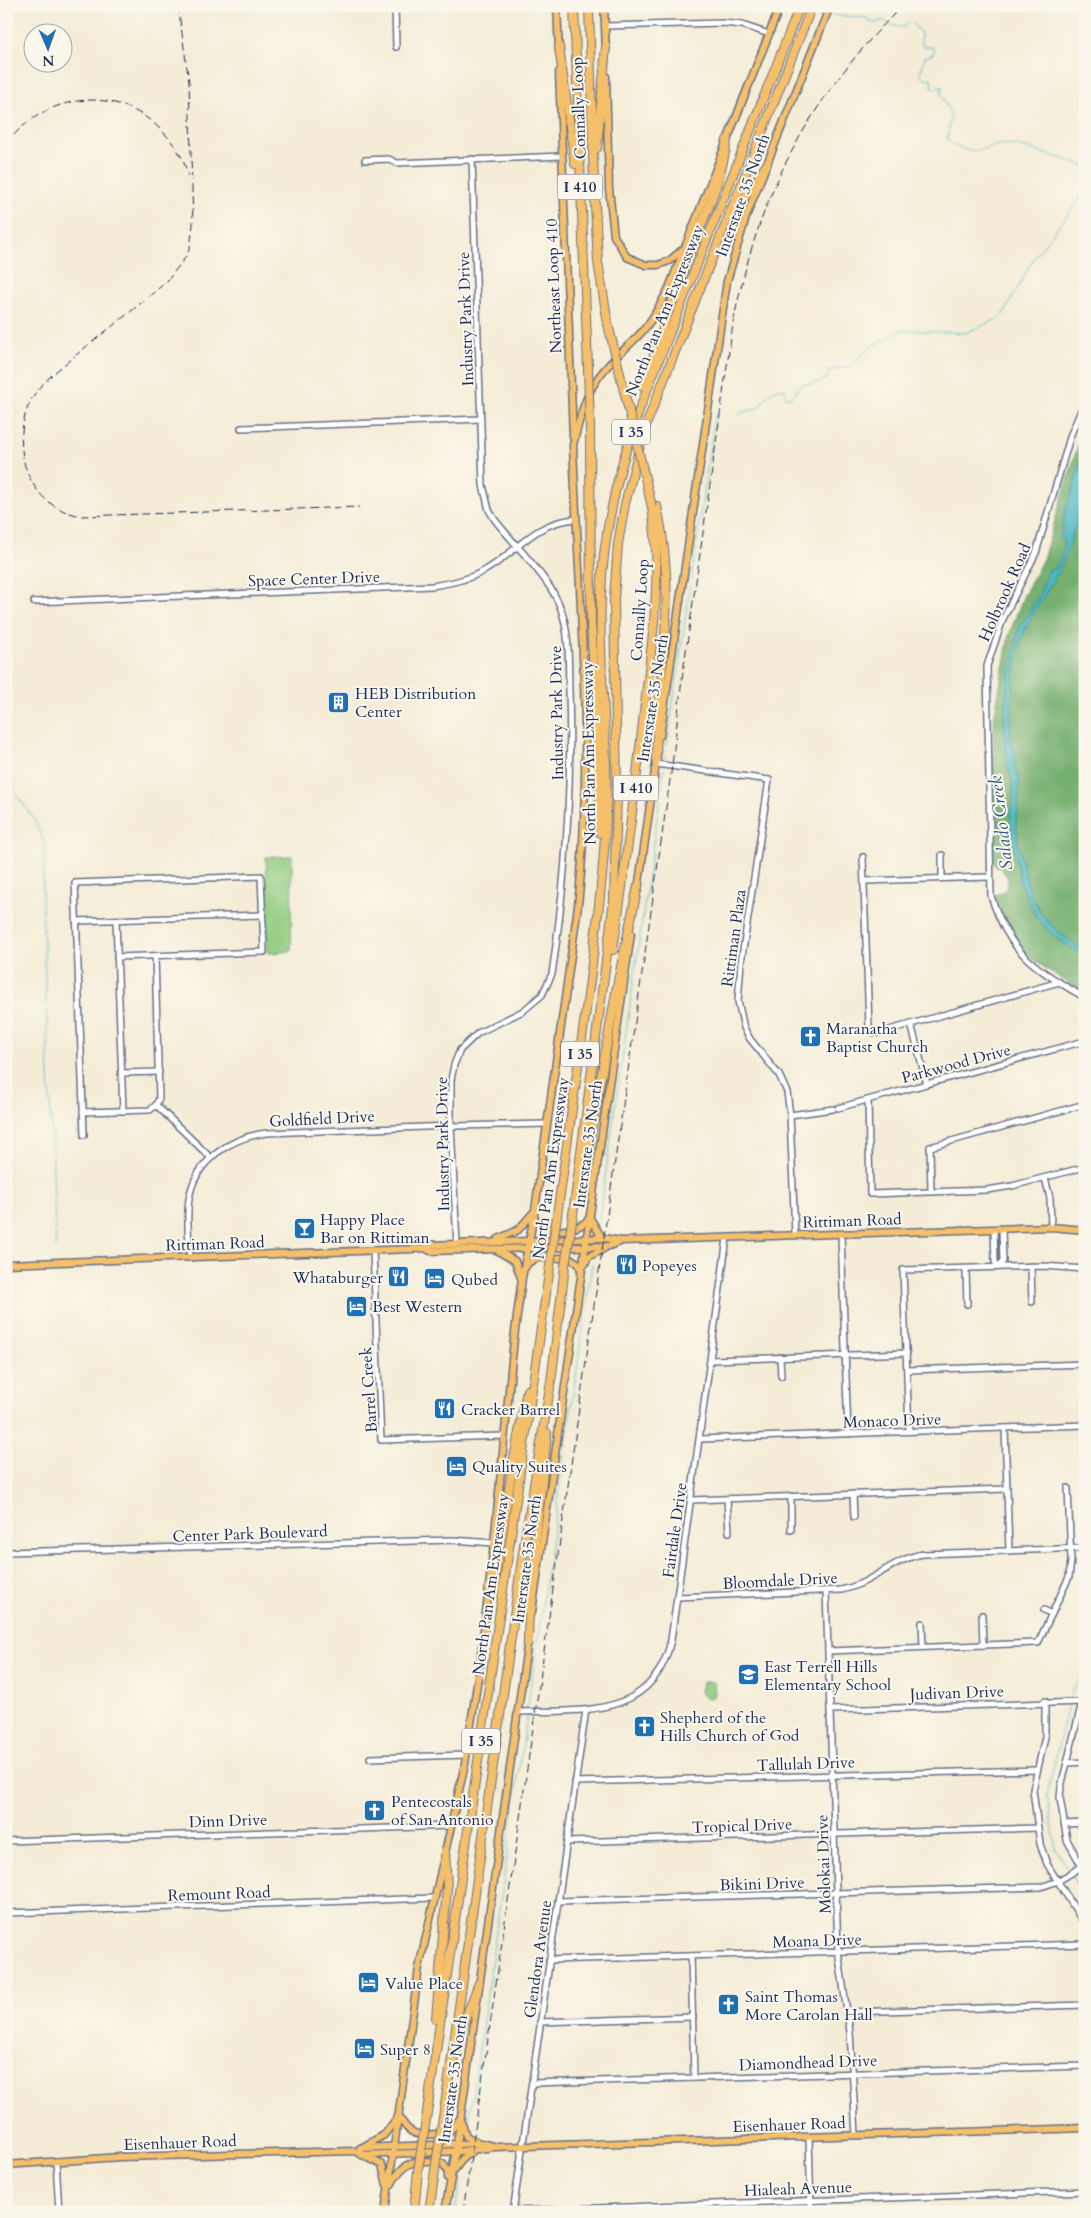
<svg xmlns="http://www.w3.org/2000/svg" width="1091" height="2218" font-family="Cardo,serif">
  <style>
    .green { fill: #93cd82; stroke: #577e70 }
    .forest { fill: #76b070; stroke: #487067 }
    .water { fill: #4ab9c0; stroke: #32748f }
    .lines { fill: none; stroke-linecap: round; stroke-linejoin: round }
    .stream { stroke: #4ab9c0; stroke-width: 1 }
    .minor-casing { stroke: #677188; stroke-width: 8 }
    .major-casing { stroke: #677188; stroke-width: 9 }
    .highway-casing { stroke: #677188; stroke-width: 10 }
    .minor { stroke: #fff; stroke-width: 5 }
    .major { stroke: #f6c06b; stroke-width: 6 }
    .highway { stroke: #f6c06b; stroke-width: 8 }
    .rail { stroke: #1b2f5e; stroke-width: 1; stroke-dasharray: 8 4; stroke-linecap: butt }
    .highway-bridge-casing { stroke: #677188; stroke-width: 10; stroke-linecap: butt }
    .highway-bridge { stroke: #f6c06b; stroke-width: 8 }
    .labels { text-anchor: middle; stroke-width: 4; stroke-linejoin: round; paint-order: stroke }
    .shield { fill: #fbf7ec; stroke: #5e6b89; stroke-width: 1 }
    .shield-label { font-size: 15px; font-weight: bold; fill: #1b2f5e }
    .street-label { font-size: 16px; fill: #1b2f5e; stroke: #fbf7ec }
    .poi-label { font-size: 16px; fill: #1b2f5e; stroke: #fbf7ec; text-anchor: start }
    .water-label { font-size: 18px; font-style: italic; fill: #29587b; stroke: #fbf7ec }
  </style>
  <rect width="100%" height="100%" fill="#fbf7ec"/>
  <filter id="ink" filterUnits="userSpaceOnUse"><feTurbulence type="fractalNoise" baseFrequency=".02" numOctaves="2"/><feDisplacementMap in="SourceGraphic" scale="10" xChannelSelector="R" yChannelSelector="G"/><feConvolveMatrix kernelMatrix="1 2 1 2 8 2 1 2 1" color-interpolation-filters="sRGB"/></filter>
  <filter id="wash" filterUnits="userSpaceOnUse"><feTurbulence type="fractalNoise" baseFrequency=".0096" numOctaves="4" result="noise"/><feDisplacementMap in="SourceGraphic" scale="20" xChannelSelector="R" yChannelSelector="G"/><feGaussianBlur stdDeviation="1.12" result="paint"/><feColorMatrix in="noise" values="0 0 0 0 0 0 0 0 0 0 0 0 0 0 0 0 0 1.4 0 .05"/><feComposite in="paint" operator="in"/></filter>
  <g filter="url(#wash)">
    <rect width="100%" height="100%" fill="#f4ecd6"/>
    <g class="green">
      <polygon points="292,856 291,951 268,953 266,857"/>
      <polygon points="702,1682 714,1682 715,1694 713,1697 706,1698 700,1693"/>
    </g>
    <path class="forest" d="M 1085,423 L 1085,993 C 1035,962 1013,954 995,895 L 1006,890 L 1008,878 L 1000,868 L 991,862 L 994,719 L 1009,635 L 1023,597 L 1043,559 Z"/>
    <path class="water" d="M 1085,449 L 1085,491 L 1070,545 L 1058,573 L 1031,617 L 1020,642 L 1013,684 L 1010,733 L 1015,754 L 1014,764 L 1019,778 L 1018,811 L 1016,818 L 1018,845 L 1031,896 L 1043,916 L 1057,931 L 1085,952 L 1085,957 L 1052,935 L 1036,917 L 1020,882 L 1010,823 L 1011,806 L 1013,801 L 1013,784 L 1007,763 L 1004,721 L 1009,677 L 1019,629 L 1038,598 L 1049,570 L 1056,568 C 1060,558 1066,549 1063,539 L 1060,539 L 1063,529 L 1063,520 Z"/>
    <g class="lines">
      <g class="stream">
        <path d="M 833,15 L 867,18 L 870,22 L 877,23 L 883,20 C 890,25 895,27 904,27 L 910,21 L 921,33 L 921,41 L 923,46 L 933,48 L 934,50 L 933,54 L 925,57 L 920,73 L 924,79 L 931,78 L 933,88 L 943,87 L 941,93 L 951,115 L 947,140 C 980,163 980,142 1009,145 C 1030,147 1063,160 1085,166"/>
        <polyline points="817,17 823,16"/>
        <polyline points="781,22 786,21"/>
        <polyline points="767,27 770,23"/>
        <polyline points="725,133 761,42"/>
        <polyline points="716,156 722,141"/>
        <path d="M 740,413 L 759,408 C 766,397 771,389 785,388 L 786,397 C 794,399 796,389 802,384 L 815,383 L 827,379 L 828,371 L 851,366 L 871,347 L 901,330 L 965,333 L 1002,317 L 1034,258 L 1085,192"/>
        <polyline points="6,764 12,788 35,821 45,845 42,900 56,1247"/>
        <polyline points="664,764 715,415 717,415"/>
        <polyline points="599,1220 664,768"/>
        <polyline points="1069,1701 1072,1692 1085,1671"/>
        <polyline points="1068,1705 1047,1795 1056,1849 1069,1872"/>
        <polyline points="527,1711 592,1264"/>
        <polyline points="1071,1875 1085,1898"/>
        <polyline points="468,2127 527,1715"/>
        <polyline points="374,2167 378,2168"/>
        <polyline points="455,2212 463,2167"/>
      </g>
    </g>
  </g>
  <g filter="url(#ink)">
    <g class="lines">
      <defs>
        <g id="minor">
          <polyline points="395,6 396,47"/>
          <polyline points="605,26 723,23 742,25 769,34"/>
          <polyline points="365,160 389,159 397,163 562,156"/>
          <path d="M 1085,401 L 1071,434 L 1036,553 L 1003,619 L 987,666 L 991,896 C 1010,955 1034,967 1085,998"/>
          <polyline points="241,428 481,419"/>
          <path d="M 34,602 L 432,586 C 450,583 467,580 484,571 C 519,552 530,523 576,519"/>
          <polyline points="656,764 769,780 741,963 738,1001 744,1028 750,1039 779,1075 787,1092 790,1115 795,1235"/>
          <polyline points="942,855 942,878"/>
          <polyline points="863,857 869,1027 872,1032 878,1033 911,1024 1059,982"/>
          <polyline points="865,881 989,877"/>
          <polyline points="116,920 123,1111"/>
          <polyline points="76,921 262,915"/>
          <polyline points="155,956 159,1098 156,1105"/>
          <polyline points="911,1024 927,1084"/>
          <polyline points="121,1073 159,1072"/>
          <polyline points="868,1100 870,1194 987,1190 1012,1186 1085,1167"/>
          <polyline points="156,1105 211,1158"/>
          <polyline points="838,1108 1081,1042 1085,1046"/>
          <polyline points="83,1112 150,1110 156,1105"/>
          <polyline points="790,1115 833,1109"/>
          <polyline points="84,1135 75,883 261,876 264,952 117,957"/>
          <polyline points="1045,1178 1050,1198 1051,1227"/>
          <polyline points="931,1192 930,1147 1085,1104"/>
          <polyline points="994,1229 995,1262 999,1267 1003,1261 1002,1229"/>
          <polyline points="841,1234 848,1434"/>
          <path d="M 457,1244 L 451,1126 L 451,1080 L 454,1065 L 460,1050 L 478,1033 L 523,1011 L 542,995 L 552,974 C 566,880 572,786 569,690 C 568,659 571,622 554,594 C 540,569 513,543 495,520 L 489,510 L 483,485 L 472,159"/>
          <polyline points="373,1250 381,1440 503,1436"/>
          <path d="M 190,1258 C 189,1239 186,1218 189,1199 C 195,1161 229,1138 266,1133 L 451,1126 L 547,1124"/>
          <polyline points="1031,1266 1032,1302"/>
          <polyline points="966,1269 967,1304"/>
          <polyline points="780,1357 781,1376"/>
          <polyline points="711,1360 907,1353"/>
          <polyline points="908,1370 1085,1364"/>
          <polyline points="1005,1428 1009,1551"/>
          <polyline points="909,1431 903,1270 1043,1266 1085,1269"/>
          <polyline points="700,1439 1085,1425"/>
          <polyline points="853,1494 854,1517"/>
          <polyline points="791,1496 791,1530"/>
          <polyline points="727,1499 729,1532"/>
          <polyline points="691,1500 1007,1489"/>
          <polyline points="6,1552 452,1540 494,1543"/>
          <polyline points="826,1591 838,1951 850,2032 856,2135"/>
          <path d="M 677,1597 L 841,1590 C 872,1584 892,1559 923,1554 L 1085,1548"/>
          <polyline points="1044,1610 1052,1614"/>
          <polyline points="982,1615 983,1645"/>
          <polyline points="922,1623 923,1647"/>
          <polyline points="828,1651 1038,1643 1069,1577 1071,1561 1068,1488"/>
          <polyline points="1045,1701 1045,1737 1033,1790 1040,1844 1047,1864 1085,1925"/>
          <polyline points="1082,1702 1061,1787 1060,1798 1067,1840 1085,1872"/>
          <polyline points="830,1710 1085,1702"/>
          <path d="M 518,1712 C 582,1710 654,1719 671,1640 L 727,1238"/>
          <polyline points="370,1758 466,1755"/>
          <polyline points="1067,1763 1085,1762"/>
          <polyline points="575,1782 1037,1770"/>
          <polyline points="1064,1824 1085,1823"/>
          <polyline points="6,1841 451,1826"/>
          <polyline points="567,1842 1038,1828"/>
          <polyline points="558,1901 1041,1887 1058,1881 1081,1867"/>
          <polyline points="6,1913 434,1898"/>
          <polyline points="691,1956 694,2078"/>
          <polyline points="549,1960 1085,1944"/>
          <polyline points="848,2012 1085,2005"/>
          <polyline points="540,2022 693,2017"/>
          <polyline points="533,2083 1085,2066"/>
          <polyline points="809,2137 811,2212"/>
          <polyline points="56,2161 59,2212"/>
          <polyline points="513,2211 1085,2191"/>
          <polyline points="513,2212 586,1710"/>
        </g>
        <g id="major">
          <polyline points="557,6 559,52"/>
          <polyline points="604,6 606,51"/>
          <polyline points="559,72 573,437"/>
          <polyline points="606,76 609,188 614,236 627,257 646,265 658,265 669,261 682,250"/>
          <polyline points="660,736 727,281 747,214 830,6"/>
          <polyline points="638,890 657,756"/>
          <path d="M 534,1217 C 544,1236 576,1233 589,1219"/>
          <polyline points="590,1218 602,1238"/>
          <polyline points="498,1239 518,1230 533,1213"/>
          <polyline points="425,1248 430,1245 604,1238 621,1241 1051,1227 1085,1230"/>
          <polyline points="498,1251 515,1261 521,1278"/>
          <polyline points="6,1264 413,1249 425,1248 430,1251 609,1246 620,1242"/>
          <polyline points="585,1264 588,1257 605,1248"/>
          <polyline points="525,1268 528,1263 537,1258 570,1258 579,1264 581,1271"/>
          <polyline points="532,1612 631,934"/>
          <path d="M 399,2116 C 411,2141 424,2134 448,2133 L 459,2120"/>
          <polyline points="462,2124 466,2136 477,2142"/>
          <polyline points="360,2148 480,2143 493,2146"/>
          <polyline points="361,2148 384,2135 397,2118"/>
          <polyline points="362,2155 462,2151 495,2147 1085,2128"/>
          <polyline points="6,2165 120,2157 355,2151 382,2165 387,2185"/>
          <polyline points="455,2169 464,2157 472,2152"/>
          <path d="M 391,2185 C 403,2161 417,2157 443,2164 L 448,2171 L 448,2178"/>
          <path d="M 385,2212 L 419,1968 L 465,1764 L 480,1664 L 494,1543 L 514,1339 L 522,1278 L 535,1210 L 578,906 C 594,753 579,598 573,445 C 579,423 583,400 596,381 C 607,363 624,351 638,336 C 652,322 660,305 669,288 L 780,6"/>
          <polyline points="445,2212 457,2144 528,1639"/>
        </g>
        <g id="highway">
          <polyline points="574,6 588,368"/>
          <polyline points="589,6 594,185 598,262 608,324"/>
          <polyline points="559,47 575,164"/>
          <polyline points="597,148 606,47"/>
          <polyline points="731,218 767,164"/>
          <path d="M 643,386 C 657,349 668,311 682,274 C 698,230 721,187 727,140"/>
          <polyline points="590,427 591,622 599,762 600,833"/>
          <path d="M 656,760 C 656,712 664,665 666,618 C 668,580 665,543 657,506"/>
          <path d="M 613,950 C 625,868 636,786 645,704 C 653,638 662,573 652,507"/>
          <polyline points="580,1196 618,981 638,886"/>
          <polyline points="572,1222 614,900 617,793 614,599 618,544 625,504 644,430 812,6"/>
          <path d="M 556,1223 C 567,1145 578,1067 589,988 C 596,931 604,873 606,815 C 609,742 598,668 601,595 C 603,529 619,466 641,405 L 800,6"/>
          <polyline points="489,1588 496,1573 512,1469 527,1390"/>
          <path d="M 528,1642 C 529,1572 541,1503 547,1433"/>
          <polyline points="436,2019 447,1888 445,1851"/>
          <polyline points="454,2061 464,2022 479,1983"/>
          <polyline points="448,2085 524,1545 551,1382 565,1266"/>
          <polyline points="425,2126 550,1266"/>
          <polyline points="414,2212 418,2170"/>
          <polyline points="429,2212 435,2170"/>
        </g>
      </defs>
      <use href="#minor" class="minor-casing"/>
      <use href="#major" class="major-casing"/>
      <use href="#highway" class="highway-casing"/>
      <use href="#minor" class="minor"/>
      <use href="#major" class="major"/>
      <use href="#highway" class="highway"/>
      <g class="rail">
        <path d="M 178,6 L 189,82 L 193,225 L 190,248 L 185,258 L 167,281 C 140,305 111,327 82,350 C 67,363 49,375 37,391 C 20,413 17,449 28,474 C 38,498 57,512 82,516 L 359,507"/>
        <path d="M 6,144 C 44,95 112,83 159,128 C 173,141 184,157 188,176"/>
        <path d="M 463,2212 L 672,766 L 682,679 L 733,324 C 758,194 808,100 902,6"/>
      </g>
      <defs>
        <g id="highway-bridge">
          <polyline points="608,324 652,507"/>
          <polyline points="588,368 590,427"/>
          <polyline points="550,1266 556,1223"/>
          <polyline points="565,1266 572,1222"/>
          <polyline points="418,2170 425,2126"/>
          <polyline points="435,2170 448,2085"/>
        </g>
      </defs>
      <use href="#highway-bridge" class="highway-bridge-casing"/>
      <use href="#highway-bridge" class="highway-bridge"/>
    </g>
  </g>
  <defs>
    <symbol id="building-square" viewBox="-11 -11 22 22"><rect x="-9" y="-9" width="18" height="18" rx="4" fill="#1f6fb2" stroke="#fbf7ec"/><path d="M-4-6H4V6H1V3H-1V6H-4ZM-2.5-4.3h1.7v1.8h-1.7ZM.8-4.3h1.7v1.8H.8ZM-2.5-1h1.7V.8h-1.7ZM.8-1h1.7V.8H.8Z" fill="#fff"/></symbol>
    <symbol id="church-square" viewBox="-11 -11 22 22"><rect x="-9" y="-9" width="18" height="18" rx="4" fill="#1f6fb2" stroke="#fbf7ec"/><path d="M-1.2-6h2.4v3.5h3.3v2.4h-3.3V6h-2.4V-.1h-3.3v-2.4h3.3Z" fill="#fff"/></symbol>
    <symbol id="bar-square" viewBox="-11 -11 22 22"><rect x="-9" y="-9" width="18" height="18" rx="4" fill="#1f6fb2" stroke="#fbf7ec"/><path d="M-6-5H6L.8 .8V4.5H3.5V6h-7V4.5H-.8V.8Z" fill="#fff"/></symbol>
    <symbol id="restaurant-square" viewBox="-11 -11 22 22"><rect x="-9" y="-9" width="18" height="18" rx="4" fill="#1f6fb2" stroke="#fbf7ec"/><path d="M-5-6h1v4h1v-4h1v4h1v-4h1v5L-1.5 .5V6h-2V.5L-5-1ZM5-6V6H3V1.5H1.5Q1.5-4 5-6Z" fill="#fff"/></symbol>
    <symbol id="hotel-square" viewBox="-11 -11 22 22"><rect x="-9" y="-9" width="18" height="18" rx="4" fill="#1f6fb2" stroke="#fbf7ec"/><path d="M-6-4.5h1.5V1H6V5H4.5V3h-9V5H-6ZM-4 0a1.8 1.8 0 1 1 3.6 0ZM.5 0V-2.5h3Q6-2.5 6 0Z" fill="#fff"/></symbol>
    <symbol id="school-square" viewBox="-11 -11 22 22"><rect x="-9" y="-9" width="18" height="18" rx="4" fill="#1f6fb2" stroke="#fbf7ec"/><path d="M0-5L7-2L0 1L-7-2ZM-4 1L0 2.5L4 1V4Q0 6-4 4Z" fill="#fff"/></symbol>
  </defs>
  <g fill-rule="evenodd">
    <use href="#building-square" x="326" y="690" width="25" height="25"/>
    <use href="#church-square" x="798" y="1024" width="25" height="25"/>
    <use href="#bar-square" x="292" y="1216" width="25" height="25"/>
    <use href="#restaurant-square" x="614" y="1252" width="25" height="25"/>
    <use href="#restaurant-square" x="386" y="1264" width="25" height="25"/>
    <use href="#hotel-square" x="422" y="1266" width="25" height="25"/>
    <use href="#hotel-square" x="344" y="1294" width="25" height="25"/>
    <use href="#restaurant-square" x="432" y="1396" width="25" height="25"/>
    <use href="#hotel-square" x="444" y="1454" width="25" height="25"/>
    <use href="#school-square" x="736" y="1662" width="25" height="25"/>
    <use href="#church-square" x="632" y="1714" width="25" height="25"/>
    <use href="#church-square" x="362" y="1798" width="25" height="25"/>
    <use href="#hotel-square" x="356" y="1970" width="25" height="25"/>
    <use href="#church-square" x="716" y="1992" width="25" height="25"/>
    <use href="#hotel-square" x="352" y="2036" width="25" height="25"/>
  </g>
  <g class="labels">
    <g class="shield">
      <rect x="557.5" y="174.5" width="45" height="25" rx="4"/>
      <rect x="612" y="419.5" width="38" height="25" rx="4"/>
      <rect x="613.5" y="775.5" width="45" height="25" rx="4"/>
      <rect x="561" y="1041.5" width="38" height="25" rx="4"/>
      <rect x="462" y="1728.5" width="38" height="25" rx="4"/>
    </g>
    <g class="shield-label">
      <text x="580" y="192">I 410</text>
      <text x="631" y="437">I 35</text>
      <text x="636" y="793">I 410</text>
      <text x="580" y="1059">I 35</text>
      <text x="481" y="1746">I 35</text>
    </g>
    <g class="street-label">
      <text transform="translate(578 108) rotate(-92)" y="6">Connally Loop</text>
      <text transform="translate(742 195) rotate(-70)" y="6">Interstate 35 North</text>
      <text transform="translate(553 286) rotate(-92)" y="6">Northeast Loop 410</text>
      <text transform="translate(664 310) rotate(-68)" y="6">North Pan Am Expressway</text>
      <text transform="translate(465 319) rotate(-92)" y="6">Industry Park Drive</text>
      <text transform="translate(314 578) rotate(-2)" y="6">Space Center Drive</text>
      <text transform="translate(1004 592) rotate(-66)" y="6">Holbrook Road</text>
      <text transform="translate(639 610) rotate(-86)" y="6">Connally Loop</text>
      <text transform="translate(652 698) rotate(-81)" y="6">Interstate 35 North</text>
      <text transform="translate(556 713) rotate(-91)" y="6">Industry Park Drive</text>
      <text transform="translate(588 753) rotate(-91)" y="6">North Pan Am Expressway</text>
      <text transform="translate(733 938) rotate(-82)" y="6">Rittiman Plaza</text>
      <text transform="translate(956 1063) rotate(-15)" y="6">Parkwood Drive</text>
      <text transform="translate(322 1118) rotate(-3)" y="6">Goldfield Drive</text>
      <text transform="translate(442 1144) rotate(-91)" y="6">Industry Park Drive</text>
      <text transform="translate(587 1144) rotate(-82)" y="6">Interstate 35 North</text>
      <text transform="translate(550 1168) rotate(-82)" y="6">North Pan Am Expressway</text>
      <text transform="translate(852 1220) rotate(-2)" y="6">Rittiman Road</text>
      <text transform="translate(215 1243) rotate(-2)" y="6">Rittiman Road</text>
      <text transform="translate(368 1390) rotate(-94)" y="6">Barrel Creek</text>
      <text transform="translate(892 1420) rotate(-2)" y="6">Monaco Drive</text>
      <text transform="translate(674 1530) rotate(-82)" y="6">Fairdale Drive</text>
      <text transform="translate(250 1533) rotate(-2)" y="6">Center Park Boulevard</text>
      <text transform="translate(526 1559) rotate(-82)" y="6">Interstate 35 North</text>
      <text transform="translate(780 1580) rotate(-3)" y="6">Bloomdale Drive</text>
      <text transform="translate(490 1584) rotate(-82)" y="6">North Pan Am Expressway</text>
      <text transform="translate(957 1692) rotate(-2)" y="6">Judivan Drive</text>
      <text transform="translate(806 1763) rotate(-2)" y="6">Tallulah Drive</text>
      <text transform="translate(228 1820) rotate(-2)" y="6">Dinn Drive</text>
      <text transform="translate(742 1825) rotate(-2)" y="6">Tropical Drive</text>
      <text transform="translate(823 1864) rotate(-92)" y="6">Molokai Drive</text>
      <text transform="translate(762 1883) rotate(-2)" y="6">Bikini Drive</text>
      <text transform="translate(219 1893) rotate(-2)" y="6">Remount Road</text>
      <text transform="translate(817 1940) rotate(-2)" y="6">Moana Drive</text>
      <text transform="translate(537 1959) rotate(-82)" y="6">Glendora Avenue</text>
      <text transform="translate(808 2062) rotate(-2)" y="6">Diamondhead Drive</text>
      <text transform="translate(452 2079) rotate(-82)" y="6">Interstate 35 North</text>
      <text transform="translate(789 2124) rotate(-2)" y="6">Eisenhauer Road</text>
      <text transform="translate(180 2142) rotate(-2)" y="6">Eisenhauer Road</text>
      <text transform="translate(798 2188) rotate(-2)" y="6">Hialeah Avenue</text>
    </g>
    <g class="poi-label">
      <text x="355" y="699">HEB Distribution<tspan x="355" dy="18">Center</tspan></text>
      <text x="826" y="1034">Maranatha<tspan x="826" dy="18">Baptist Church</tspan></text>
      <text x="320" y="1225">Happy Place<tspan x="320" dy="18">Bar on Rittiman</tspan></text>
      <text x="642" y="1271">Popeyes</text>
      <text x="383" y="1283" text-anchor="end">Whataburger</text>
      <text x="451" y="1285">Qubed</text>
      <text x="372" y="1312">Best Western</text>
      <text x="461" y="1415">Cracker Barrel</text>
      <text x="472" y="1472">Quality Suites</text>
      <text x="764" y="1672">East Terrell Hills<tspan x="764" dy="18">Elementary School</tspan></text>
      <text x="660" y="1723">Shepherd of the<tspan x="660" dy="18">Hills Church of God</tspan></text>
      <text x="391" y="1807">Pentecostals<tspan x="391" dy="18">of San Antonio</tspan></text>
      <text x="385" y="1989">Value Place</text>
      <text x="745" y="2002">Saint Thomas<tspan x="745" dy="18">More Carolan Hall</tspan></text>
      <text x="380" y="2055">Super 8</text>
    </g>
    <g class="water-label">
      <text transform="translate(1001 823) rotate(-97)" y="6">Salado Creek</text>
    </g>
  </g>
  <rect width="1091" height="2218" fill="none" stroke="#fbf7ec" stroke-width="25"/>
  <g transform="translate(48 48) rotate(178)"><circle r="24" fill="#fbf7ec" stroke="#a1a7b3"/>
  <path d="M0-4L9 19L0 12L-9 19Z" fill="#1f6fb2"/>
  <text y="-8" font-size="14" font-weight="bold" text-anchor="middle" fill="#1b2f5e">N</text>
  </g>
</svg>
